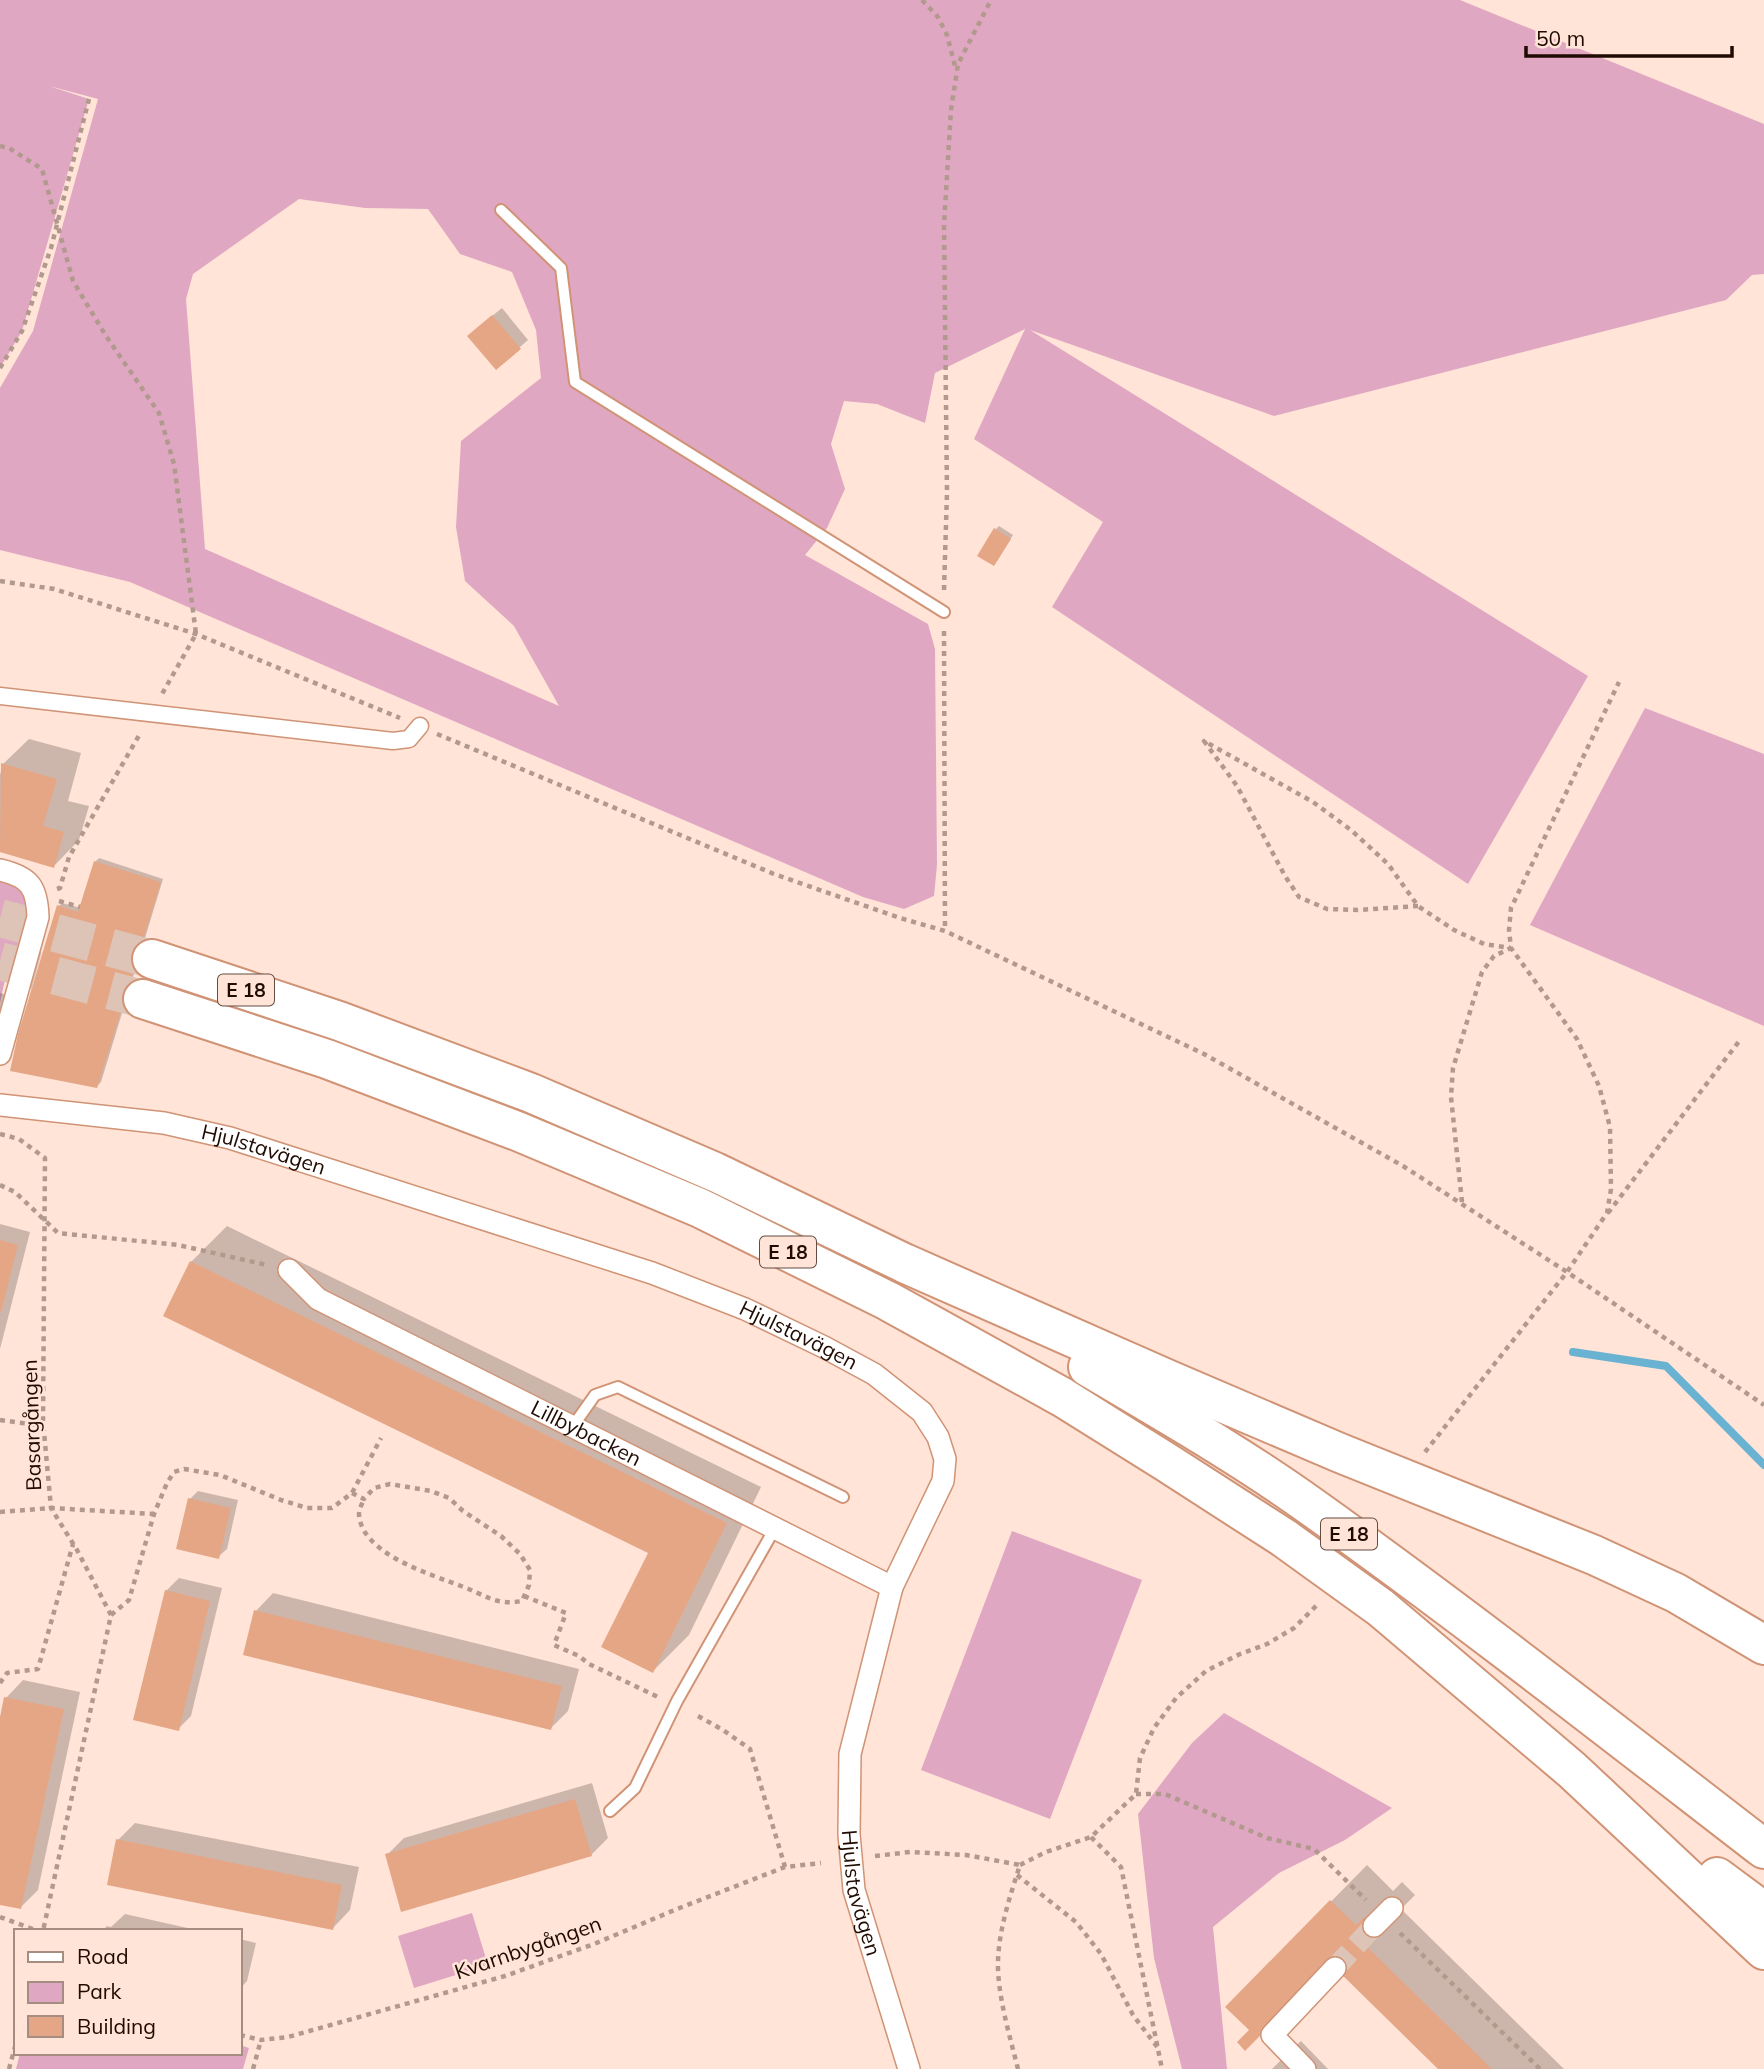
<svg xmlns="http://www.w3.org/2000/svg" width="1764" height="2069" font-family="Mulish,sans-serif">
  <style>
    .green { fill: #e0a7c3; fill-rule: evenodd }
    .shadow { fill: #0003 }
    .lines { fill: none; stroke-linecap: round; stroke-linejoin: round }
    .stream { stroke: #69b2d2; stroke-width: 8 }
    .building { fill: #e5a686 }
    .minor-tunnel { stroke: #dec3b7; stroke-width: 21; stroke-dasharray: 21 10; stroke-linecap: butt }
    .motorway-tunnel { stroke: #dec3b7; stroke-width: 38; stroke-dasharray: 38 19; stroke-linecap: butt }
    .service-casing { stroke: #d09375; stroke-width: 14 }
    .pedestrian-casing { stroke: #d09375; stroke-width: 19 }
    .minor-casing { stroke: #d09375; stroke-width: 24 }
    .motorway-casing { stroke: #d09375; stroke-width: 42 }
    .path { stroke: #b2998d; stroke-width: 4.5; stroke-dasharray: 5 5; stroke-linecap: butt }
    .service { stroke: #fff; stroke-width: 10 }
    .pedestrian { stroke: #fff; stroke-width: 16 }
    .minor { stroke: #fff; stroke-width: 21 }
    .motorway { stroke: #fff; stroke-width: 38 }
    .labels { text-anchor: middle; stroke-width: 5; stroke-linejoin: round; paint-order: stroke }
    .shield { fill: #ffe4d7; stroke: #634c42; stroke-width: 2 }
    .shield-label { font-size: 19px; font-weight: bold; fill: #200b02 }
    .street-label { font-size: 21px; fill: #200b02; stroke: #ffe4d7 }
  </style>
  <rect width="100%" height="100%" fill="#ffe4d7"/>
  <g class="green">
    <path d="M 0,0 L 1460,0 L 1764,124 L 1764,274 L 1752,275 L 1726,300 L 1274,416 L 1030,330 L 1588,676 L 1468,884 L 1052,607 L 1103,522 L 974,439 L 1025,329 L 935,373 L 925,423 L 877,404 L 844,401 L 831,444 L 845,489 L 827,528 L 805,555 L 928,624 L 935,649 L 937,865 L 934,896 L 904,909 L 863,897 L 130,582 L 0,550 L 0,388 L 33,331 L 98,99 L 49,86 L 89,99 L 22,331 L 0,368 ZM 299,199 L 365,208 L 428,209 L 460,254 L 512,272 L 536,330 L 541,378 L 461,441 L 456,527 L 465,581 L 514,626 L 559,706 L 205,549 L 186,299 L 193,274 Z"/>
    <polygon points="1645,708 1764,754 1764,1026 1530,925"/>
    <polygon points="0,877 24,890 29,914 4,984 0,1003"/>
    <polygon points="1012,1531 1142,1580 1050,1819 921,1770"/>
    <polygon points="1224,1713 1392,1808 1345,1840 1279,1873 1213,1927 1227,2069 1182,2069 1154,1958 1138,1814 1192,1743"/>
    <polygon points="472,1913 488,1965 414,1988 398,1936"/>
    <polygon points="240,2045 249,2048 243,2069 16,2069 20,2053 240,2053"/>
  </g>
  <g class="shadow">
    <polygon points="502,308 528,340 496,368 477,328"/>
    <polygon points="999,526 1013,535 997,561 996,529"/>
    <polygon points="29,739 81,753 68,801 89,806 79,840 54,866 0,851 0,775 3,764"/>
    <polygon points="99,858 163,879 101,1082 97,1086 59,906 62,903 81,908 95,862"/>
    <polygon points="0,993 19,998 0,1039"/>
    <polygon points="0,1224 30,1232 0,1349"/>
    <polygon points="227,1226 761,1487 689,1635 653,1671 650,1552 165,1315 191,1262"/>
    <polygon points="198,1491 238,1500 227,1549 218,1557 190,1499"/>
    <polygon points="179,1578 222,1588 191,1716 178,1729 166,1591"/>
    <polygon points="273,1593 579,1669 568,1711 551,1728 256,1611"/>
    <polygon points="23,1680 80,1692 38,1890 21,1907 0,1903 0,1725 6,1698"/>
    <polygon points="592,1783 608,1838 591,1855 387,1855 404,1838"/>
    <polygon points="135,1823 359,1867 350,1910 333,1928 118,1840"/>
    <polygon points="1367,1865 1393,1891 1402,1882 1415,1895 1401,1909 1564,2069 1441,2069 1331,1962 1251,2030 1227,2007"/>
    <polygon points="125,1914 201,1931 102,1931 107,1926 111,1927"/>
    <polygon points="240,1939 256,1943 247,1981 240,1989"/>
    <polygon points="1301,2041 1328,2069 1272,2069 1291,2050"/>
  </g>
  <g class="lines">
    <polyline class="stream" points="1573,1352 1666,1366 1764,1465"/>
  </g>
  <g class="building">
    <polygon points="492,315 521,349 496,370 467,336"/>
    <polygon points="994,528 1011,539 994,566 977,556"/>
    <polygon points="1,763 57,779 43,826 64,832 54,868 0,852"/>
    <polygon points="94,861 161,882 97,1088 10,1071 18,1034 57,905 78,912"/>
    <polygon points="0,1240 18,1245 1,1312 0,1312"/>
    <polygon points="190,1261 727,1523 653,1673 601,1647 648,1553 163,1316"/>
    <polygon points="188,1498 231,1508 219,1559 176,1549"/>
    <polygon points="165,1590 210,1601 179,1731 133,1720"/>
    <polygon points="254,1610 562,1686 551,1730 243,1655"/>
    <polygon points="4,1697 64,1709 21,1909 0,1905 0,1717"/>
    <polygon points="575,1799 592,1856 401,1912 385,1854"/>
    <polygon points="116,1839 342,1885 333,1930 107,1885"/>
    <polygon points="1330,1900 1356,1925 1364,1917 1380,1932 1366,1946 1492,2069 1438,2069 1331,1964 1245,2051 1237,2042 1249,2030 1225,2007"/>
  </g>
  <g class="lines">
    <polyline class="minor-tunnel" points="1335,1968 1374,1926"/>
    <g class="motorway-tunnel">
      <polyline points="0,918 152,959"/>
      <polyline points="0,961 143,999"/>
    </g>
    <defs>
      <g id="service">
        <polyline points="501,210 561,268 575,382 944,612"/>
        <polyline points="573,1426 595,1395 618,1387 843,1497"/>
        <polyline points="610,1811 635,1788 677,1701 775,1528"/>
      </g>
      <polyline id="pedestrian" points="0,696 393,741 409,739 420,726"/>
      <g id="minor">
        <path d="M 0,870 C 30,877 37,887 38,917 L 0,1054"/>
        <path id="s1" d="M 0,1105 L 164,1123 L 230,1138 L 652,1273 L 745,1309 L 824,1347 L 874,1374 L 922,1412 L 938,1437 L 945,1459 L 943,1481 L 892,1587 L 850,1754 L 849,1834 L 854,1890 L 909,2069"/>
        <path id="s2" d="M 289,1270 L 318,1299 L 892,1587"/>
        <polyline points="1374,1926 1392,1908"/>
        <polyline points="1305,2069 1272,2035 1335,1968"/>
      </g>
      <g id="motorway">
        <polyline points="152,959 339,1021 531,1093 715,1172 904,1263 1169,1380 1340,1453 1594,1555 1676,1593 1764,1645"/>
        <polyline points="143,999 327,1059 517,1131 700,1208 888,1301 1062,1397 1166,1462 1284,1538 1381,1608 1572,1770 1764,1950"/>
        <path d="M 1088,1367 C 1164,1412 1241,1456 1312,1507 C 1466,1617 1615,1734 1764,1849"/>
        <polyline points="1717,1877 1764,1912"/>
      </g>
    </defs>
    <use href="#service" class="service-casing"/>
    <use href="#pedestrian" class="pedestrian-casing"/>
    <use href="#minor" class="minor-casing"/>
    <use href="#motorway" class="motorway-casing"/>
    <g class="path">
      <polyline points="922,0 938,17 947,35 956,70"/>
      <polyline points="0,146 9,148 42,169 73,281 106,336 159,413 174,464 196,634 162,694"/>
      <polyline points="0,368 22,331 51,248 89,99"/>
      <polyline points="0,581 54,589 196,634 400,718"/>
      <polyline points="944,590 947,492 944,225 951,110 958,64 991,0"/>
      <polyline points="944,631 945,931"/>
      <polyline points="437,734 774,874 900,918 945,931 1204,1054 1403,1166 1567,1272 1764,1405"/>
      <polyline points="57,889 60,888 69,857 141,732"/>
      <polyline points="59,901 80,907"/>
      <polyline points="1418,906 1358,910 1327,909 1299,897 1285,876 1237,786 1204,741 1313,802 1351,830 1388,864 1418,906 1454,930 1484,944 1511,948"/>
      <polyline points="0,1134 19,1139 45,1158 43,1421 51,1508 77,1550 111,1615 43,1931"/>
      <polyline points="0,1185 15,1192 58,1233 178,1245 267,1265"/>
      <polyline points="1462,1202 1451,1097 1453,1068 1482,972 1494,956 1511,948"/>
      <polyline points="1608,1213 1740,1040"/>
      <polyline points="0,1420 44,1426"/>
      <polyline points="1425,1452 1567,1272 1607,1213 1611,1189 1610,1127 1599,1086 1577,1039 1511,948 1509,930 1511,908 1619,682"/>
      <path d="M 352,1493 L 364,1499 L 374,1488 L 390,1484 L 431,1491 L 449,1498 L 463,1511 L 501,1536 L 520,1554 L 530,1570 L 529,1585 L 522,1601 C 495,1606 484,1594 461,1586 C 430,1574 361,1554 359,1514 C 359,1509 362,1504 364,1499"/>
      <polyline points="0,1512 51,1508 154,1514"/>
      <polyline points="524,1596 566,1613 554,1645 579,1656 589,1664 658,1697"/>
      <polyline points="111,1615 129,1600 154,1514 167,1483 174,1472 184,1469 220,1475 281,1500 307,1508 332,1508 352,1493 381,1438"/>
      <polyline points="0,1683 7,1673 38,1669 73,1544"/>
      <polyline points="698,1716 723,1730 750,1749 785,1867"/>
      <polyline points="1136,1794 1165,1794 1267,1838 1314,1849 1366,1900"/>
      <polyline points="1091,1837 1121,1867 1162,2069"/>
      <polyline points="875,1856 910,1852 966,1855 1020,1865"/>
      <polyline points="1020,1865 1046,1852 1091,1837 1136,1794 1140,1758 1154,1728 1176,1698 1206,1671 1240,1654 1267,1644 1294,1628 1319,1603"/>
      <polyline points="1017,1875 1076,1922 1101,1954 1133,2015 1158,2048"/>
      <polyline points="0,1917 38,1931"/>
      <polyline points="1400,1933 1540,2069"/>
      <polyline points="240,2035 261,2040 288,2037 505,1976 594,1944 677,1909 785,1867 821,1863"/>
      <polyline points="9,2069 16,2043"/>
      <polyline points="253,2069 261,2040"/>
      <path d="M 1018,2069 C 1010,2037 997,1994 998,1961 C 999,1929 1010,1896 1020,1865"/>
    </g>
    <use href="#service" class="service"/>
    <use href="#pedestrian" class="pedestrian"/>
    <use href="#minor" class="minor"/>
    <use href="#motorway" class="motorway"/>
  </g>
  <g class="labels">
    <g class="shield">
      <rect x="218" y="974.5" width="56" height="31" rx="5"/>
      <rect x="760" y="1236.5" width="56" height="31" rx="5"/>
      <rect x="1321" y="1518.5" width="56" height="31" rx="5"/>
    </g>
    <g class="shield-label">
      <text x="246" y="997">E 18</text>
      <text x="788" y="1259">E 18</text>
      <text x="1349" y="1541">E 18</text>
    </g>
    <g class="street-label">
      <text dy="7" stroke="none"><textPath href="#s1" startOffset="268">Hjulstavägen</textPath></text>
      <text dy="7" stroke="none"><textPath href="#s1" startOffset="835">Hjulstavägen</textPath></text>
      <text transform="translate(32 1425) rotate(-92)" y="7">Basargången</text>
      <text dy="7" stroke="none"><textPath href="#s2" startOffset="341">Lillbybacken</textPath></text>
      <text dy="7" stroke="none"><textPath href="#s1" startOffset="1486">Hjulstavägen</textPath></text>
      <text transform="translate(528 1948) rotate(-19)" y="7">Kvarnbygången</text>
    </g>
  </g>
  <rect x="14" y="1929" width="228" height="126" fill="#ffe4d7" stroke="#a68d82" stroke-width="2"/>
  <rect x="28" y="1952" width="35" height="10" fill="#ffffff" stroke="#a68d82" stroke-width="2"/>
  <text x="77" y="1964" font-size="21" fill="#200b02">Road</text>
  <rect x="28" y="1982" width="35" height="21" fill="#e0a7c3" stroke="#a68d82" stroke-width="2"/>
  <text x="77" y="1999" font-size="21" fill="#200b02">Park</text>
  <rect x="28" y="2016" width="35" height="21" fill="#e5a686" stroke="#a68d82" stroke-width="2"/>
  <text x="77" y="2034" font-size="21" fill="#200b02">Building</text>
  <path d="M1526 46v10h206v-10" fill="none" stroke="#200b02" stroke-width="3.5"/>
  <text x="1536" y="46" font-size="21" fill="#200b02" stroke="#ffe4d7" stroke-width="5" paint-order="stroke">50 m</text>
</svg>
